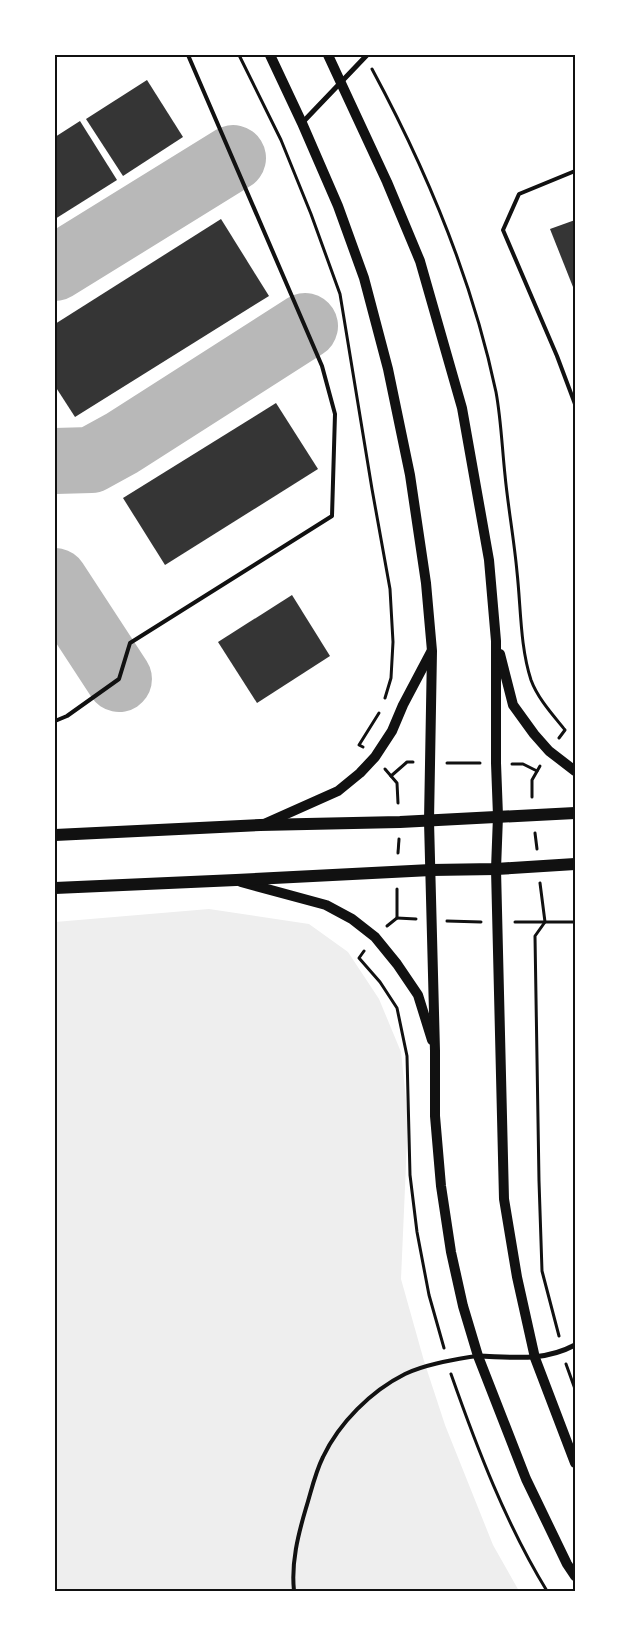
<svg xmlns="http://www.w3.org/2000/svg" width="630" height="1646" font-family="Montserrat,sans-serif">
  <style>
    .green { fill: #eee }
    .lines { fill: none; stroke-linecap: round; stroke-linejoin: round }
    .taxiway { stroke: #b8b8b8; stroke-width: 66 }
    .building { fill: #353535 }
    .path { stroke: #111; stroke-width: 3 }
    .service { stroke: #111; stroke-width: 4 }
    .minor { stroke: #111; stroke-width: 5 }
    .secondary { stroke: #111; stroke-width: 10 }
    .primary { stroke: #111; stroke-width: 12 }
    .neatline { fill: none; stroke: #111; stroke-width: 2 }
  </style>
  <rect width="100%" height="100%" fill="#fff"/>
  <polygon class="green" points="209,909 309,924 348,952 379,999 401,1052 408,1119 401,1279 424,1361 445,1425 493,1545 519,1591 55,1591 55,922"/>
  <g class="lines">
    <g class="taxiway">
      <polyline points="55,268 233,158"/>
      <polyline points="55,461 91,460 122,443 305,326"/>
      <polyline points="55,581 119,679"/>
    </g>
  </g>
  <g class="building">
    <polygon points="147,80 183,137 123,176 86,119"/>
    <polygon points="80,121 117,180 55,219 55,137"/>
    <polygon points="221,219 269,296 75,417 55,386 55,324"/>
    <polygon points="575,220 575,292 550,229"/>
    <polygon points="276,403 318,469 165,565 123,498"/>
    <polygon points="292,595 330,656 257,703 218,642"/>
  </g>
  <g class="lines">
    <g class="path">
      <polyline points="239,55 281,140 311,214 340,294 372,489 390,589 393,642 391,678 385,698"/>
      <path d="M 372,69 C 427,171 472,278 496,392 C 501,419 502,447 505,475 C 508,507 514,539 517,572 C 521,608 520,646 531,680 C 538,699 553,715 565,730 L 559,738"/>
      <polyline points="363,747 359,745 379,713"/>
      <polyline points="447,763 480,763"/>
      <polyline points="512,764 523,764 537,771"/>
      <polyline points="385,769 397,783 398,803"/>
      <polyline points="391,776 407,762 413,762"/>
      <polyline points="532,797 532,780 540,766"/>
      <polyline points="535,833 537,849"/>
      <polyline points="398,853 399,839"/>
      <polyline points="540,883 545,922 535,936 539,1181 542,1271 559,1336"/>
      <polyline points="397,918 416,919"/>
      <polyline points="447,921 481,922"/>
      <polyline points="515,922 575,922"/>
      <polyline points="387,926 397,918 397,889"/>
      <polyline points="364,951 359,958 380,982 397,1008 407,1056 410,1175 417,1232 429,1295 444,1348"/>
      <polyline points="566,1364 575,1389"/>
      <path d="M 451,1374 C 477,1448 506,1524 547,1591"/>
    </g>
    <g class="service">
      <polyline points="575,171 519,194 503,230 557,356 575,404"/>
      <polyline points="55,721 67,716 119,679 130,643 332,516 335,414 322,366 188,55"/>
      <path d="M 294,1591 C 291,1563 298,1535 306,1508 C 311,1492 315,1473 323,1457 C 339,1423 371,1391 405,1374 C 426,1364 453,1360 476,1356"/>
    </g>
    <g class="minor">
      <polyline points="302,123 367,55"/>
      <path d="M 478,1356 C 513,1357 543,1362 575,1345"/>
    </g>
    <g class="secondary">
      <polyline points="270,55 302,123 338,206 364,278 388,369 410,475 426,583 432,651 429,821 435,1051 435,1116 441,1186 451,1252 463,1306 478,1356 526,1479 567,1564 575,1576"/>
      <polyline points="328,55 387,182 420,261 462,408 489,560 496,641 496,763 498,816 496,869 504,1199 517,1277 535,1358 575,1463"/>
      <polyline points="500,654 513,705 534,734 549,751 575,771"/>
      <polyline points="264,824 338,791 360,773 375,757 392,731 403,705 431,652"/>
      <polyline points="241,882 326,905 352,919 375,937 397,964 418,995 432,1040"/>
    </g>
    <g class="primary">
      <polyline points="55,835 260,825 400,822 575,813"/>
      <polyline points="55,888 236,880 431,870 496,869 575,864"/>
    </g>
  </g>
  <rect width="630" height="1646" fill="none" stroke="#ffffff" stroke-width="112"/>
  <rect x="56" y="56" width="518" height="1534" class="neatline"/>
</svg>
